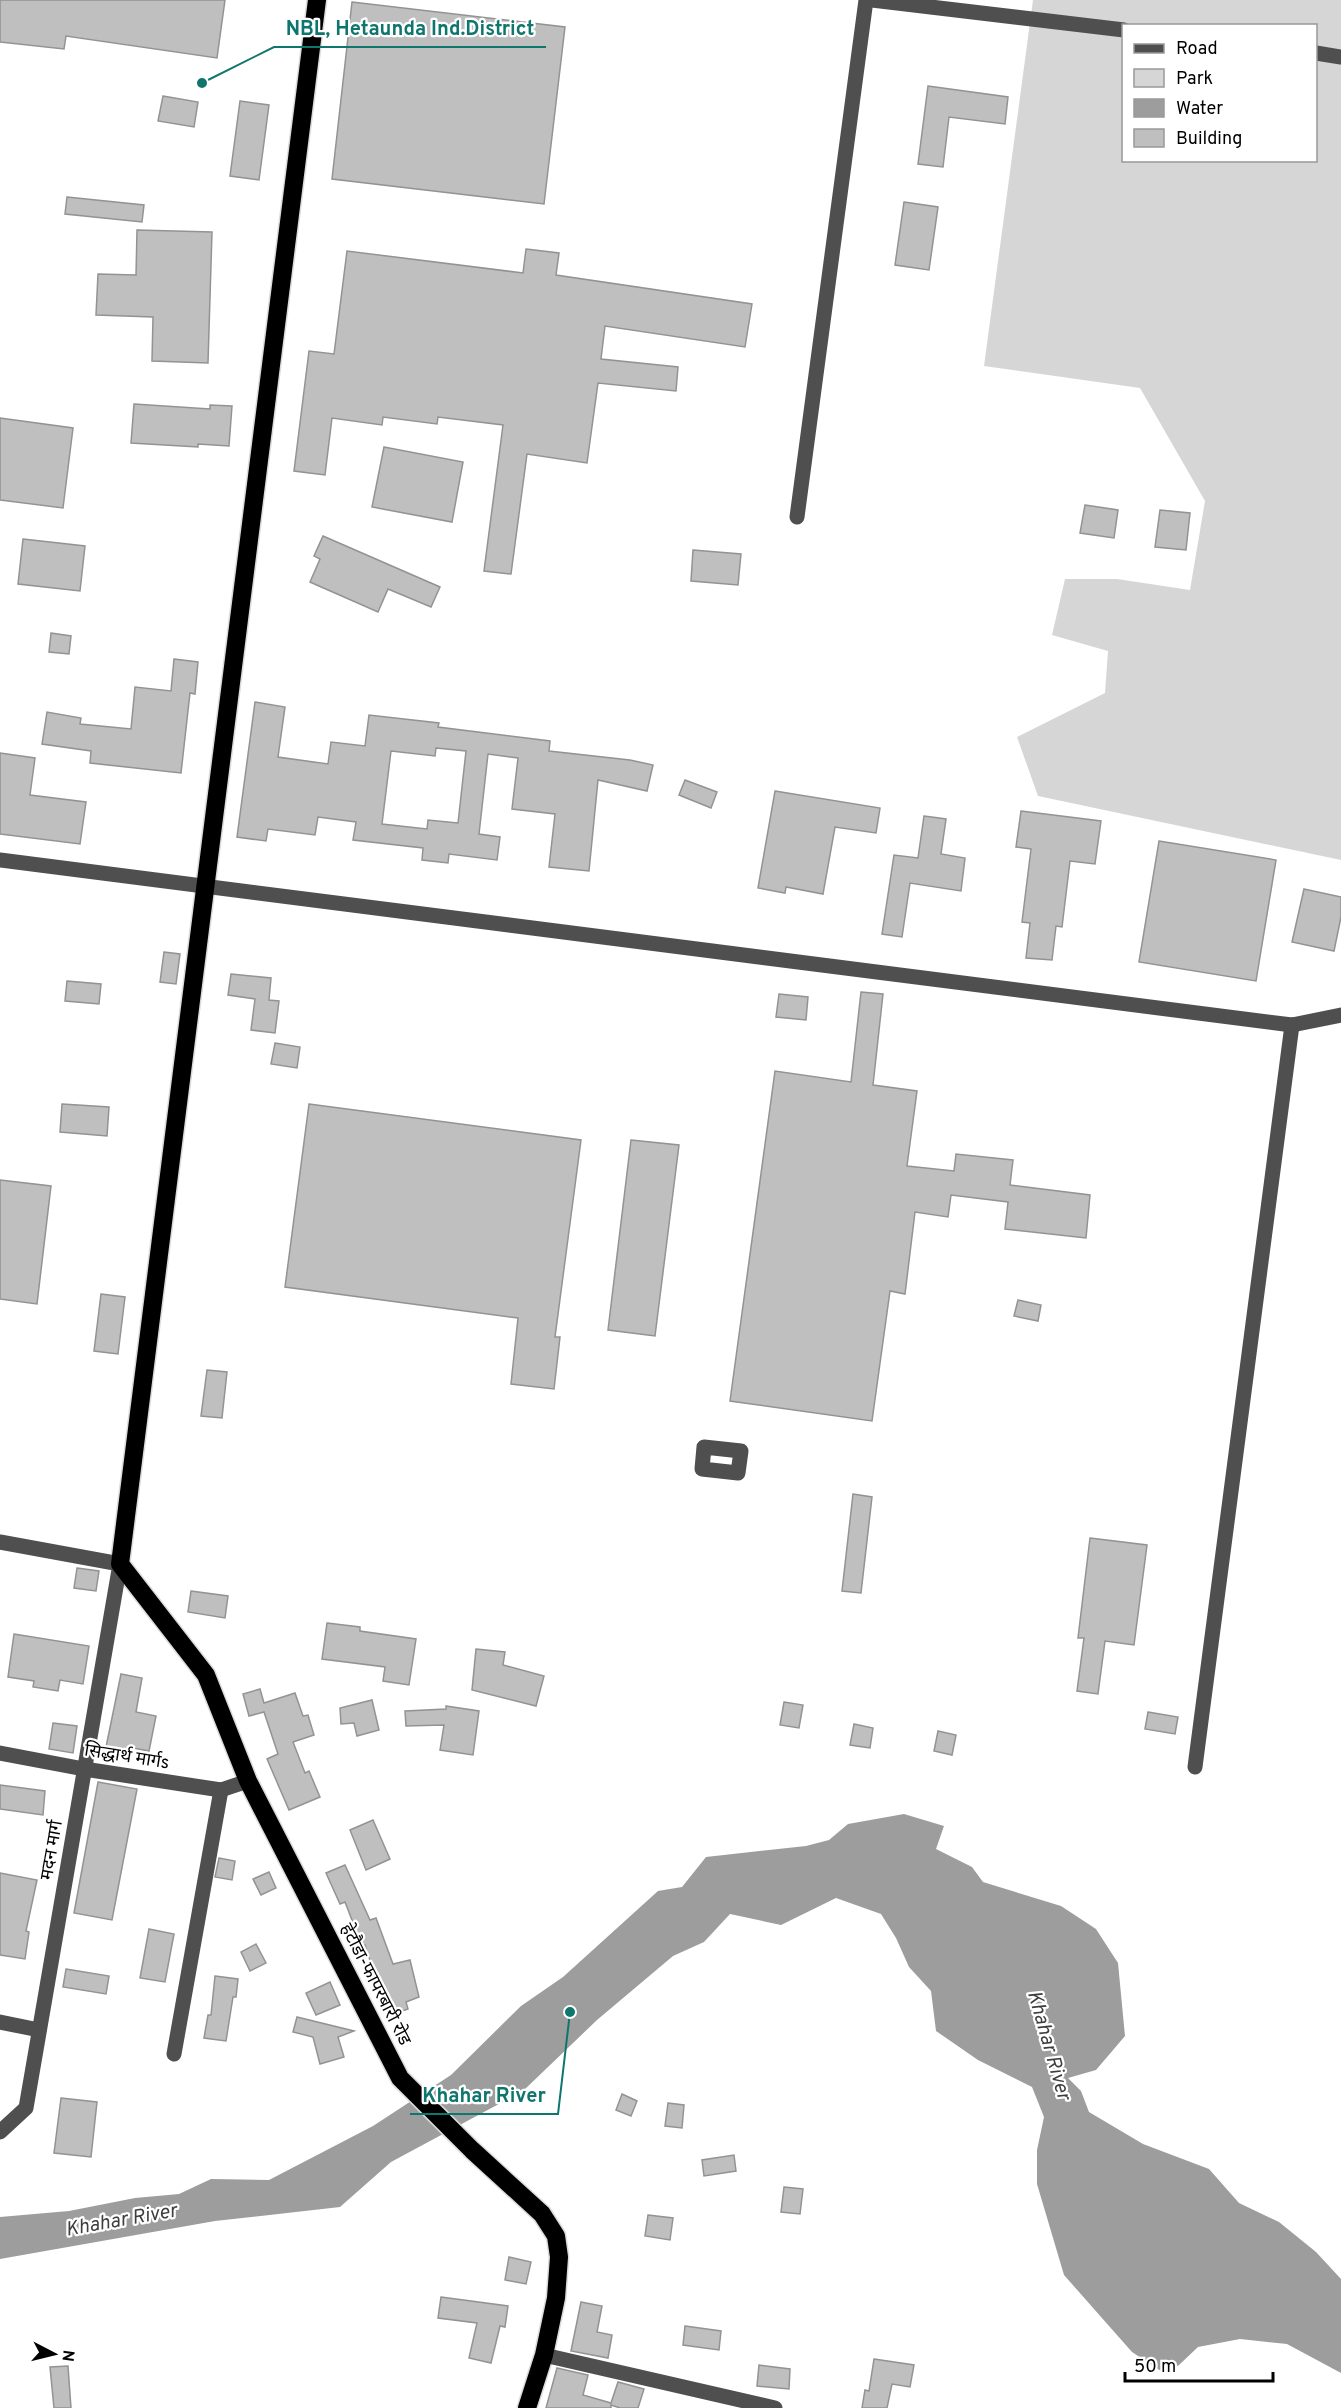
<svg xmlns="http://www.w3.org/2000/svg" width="1341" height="2408" font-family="Overpass,'Noto Sans Devanagari',sans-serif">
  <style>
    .green { fill: #d6d6d6; fill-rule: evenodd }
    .water { fill: #9d9d9d }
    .building { fill: #bfbfbf; stroke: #939393; stroke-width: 1.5; fill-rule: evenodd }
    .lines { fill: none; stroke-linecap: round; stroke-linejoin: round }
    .highway-casing { stroke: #dbdbdb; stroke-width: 21 }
    .minor { stroke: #4f4f4f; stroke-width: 15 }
    .highway { stroke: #000; stroke-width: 18 }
    .labels { text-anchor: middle; stroke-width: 4.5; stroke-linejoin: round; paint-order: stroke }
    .street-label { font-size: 18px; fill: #000; stroke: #fff }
    .water-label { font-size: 20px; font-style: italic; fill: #3e3e3e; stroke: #fff }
    .leader { fill: none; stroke: #0f766e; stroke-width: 2 }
    .callout-dot { fill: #0f766e; stroke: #fff; stroke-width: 2 }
    .callout-label { font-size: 20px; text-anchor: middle; font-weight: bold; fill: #0f766e; stroke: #fff; stroke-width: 4.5; stroke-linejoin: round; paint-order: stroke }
  </style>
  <rect width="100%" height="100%" fill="#fff"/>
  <path class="green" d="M 1033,0 L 1341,0 L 1341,860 L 1038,796 L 1017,737 L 1105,693 L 1108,651 L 1052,635 L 1065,579 L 1117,579 L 1190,590 L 1205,501 L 1140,388 L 984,366 ZM 1124,26 L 1316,26 L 1316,160 L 1124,160 Z"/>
  <polygon class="water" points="904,1814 944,1826 936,1849 972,1867 983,1882 1061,1906 1096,1929 1118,1963 1125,2036 1096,2070 1068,2078 1081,2091 1089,2112 1143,2144 1209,2169 1239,2203 1279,2222 1316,2252 1341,2279 1341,2373 1287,2344 1240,2339 1198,2347 1179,2365 1164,2373 1132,2352 1064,2275 1037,2184 1037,2150 1044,2117 1032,2087 978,2060 936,2031 931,1991 909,1967 896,1938 881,1914 836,1898 781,1925 730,1914 704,1942 673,1956 597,2020 523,2091 391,2162 340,2207 215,2221 0,2259 0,2217 69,2211 135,2198 179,2194 211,2179 269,2180 373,2126 451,2075 521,2006 563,1977 658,1891 682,1887 706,1857 806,1846 829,1840 848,1824"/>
  <g class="building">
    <polygon points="0,0 225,0 217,58 66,36 64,49 0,42"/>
    <polygon points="352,2 565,27 544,204 332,179"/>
    <polygon points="928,86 1008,97 1005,124 949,117 943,167 918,164"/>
    <polygon points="163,96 198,102 194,127 158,121"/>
    <polygon points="240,101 269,105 259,180 230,176"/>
    <polygon points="67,197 144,205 142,222 65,214"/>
    <polygon points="904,202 938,207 929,270 895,265"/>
    <polygon points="137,230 212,232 208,363 152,361 153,317 96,315 98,274 136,275"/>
    <polygon points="526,249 559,253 556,275 752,304 745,347 605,326 601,359 678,367 676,391 598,383 587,463 527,454 511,574 484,571 503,425 438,417 437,424 383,417 382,425 332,418 325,475 294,471 309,351 334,354 347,251 523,273"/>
    <polygon points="134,404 210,409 210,405 232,406 229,446 198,444 198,447 131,443"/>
    <polygon points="0,418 73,428 63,508 0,500"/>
    <polygon points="384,447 463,462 452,522 372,507"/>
    <polygon points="1085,505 1118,510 1114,538 1080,533"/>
    <polygon points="1160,510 1190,513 1186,550 1155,547"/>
    <polygon points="323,536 440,587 431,607 388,589 378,612 310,582 320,559 314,556"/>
    <polygon points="23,539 85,546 80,591 18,584"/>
    <polygon points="693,550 741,554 738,585 691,581"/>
    <polygon points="51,633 71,636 69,654 49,652"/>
    <polygon points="174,659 198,662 195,694 190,693 181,773 90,763 91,751 42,744 47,712 81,718 80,724 131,729 135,687 171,691"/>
    <path d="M 255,702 L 285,707 L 278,757 L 328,764 L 331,742 L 365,746 L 369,715 L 439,723 L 438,727 L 550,741 L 549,751 L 630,760 L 653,765 L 647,791 L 598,780 L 589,871 L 549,867 L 555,814 L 512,809 L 518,758 L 488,754 L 479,834 L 500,837 L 497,860 L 449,854 L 448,863 L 422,860 L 423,848 L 353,840 L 356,822 L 318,817 L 315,835 L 268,829 L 266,841 L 237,837 ZM 436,748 L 466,751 L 458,823 L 428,820 L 427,829 L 382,824 L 391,751 L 435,756 Z"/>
    <polygon points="0,753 35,758 30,795 86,802 80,844 0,834"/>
    <polygon points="685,780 717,792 711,808 679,795"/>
    <polygon points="775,791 880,808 876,833 835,827 823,894 786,887 785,893 758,888"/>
    <polygon points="1021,811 1101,821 1095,864 1070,861 1062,927 1056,926 1052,960 1026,958 1030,923 1022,922 1031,849 1016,847"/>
    <polygon points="924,816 946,819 941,854 965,858 961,891 910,883 902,937 882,934 894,855 918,858"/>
    <polygon points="1159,841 1276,860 1256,981 1139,962"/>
    <polygon points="1304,889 1341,897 1341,917 1334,951 1292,942"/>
    <polygon points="164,952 180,954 176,984 160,982"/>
    <polygon points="231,974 271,978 269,1000 279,1001 275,1033 251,1030 255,999 228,995"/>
    <polygon points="67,981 101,984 99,1004 65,1001"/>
    <polygon points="861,992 883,994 873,1085 917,1091 907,1166 954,1171 956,1154 1013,1160 1010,1185 1090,1195 1086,1238 1005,1229 1008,1202 951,1195 948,1217 915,1212 905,1294 890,1291 872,1421 730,1401 775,1071 851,1082"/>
    <polygon points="779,994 808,997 806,1020 776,1017"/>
    <polygon points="275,1043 300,1047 297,1068 271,1064"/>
    <polygon points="62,1104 109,1107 107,1136 60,1132"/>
    <polygon points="309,1104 581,1140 555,1337 560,1337 554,1389 511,1384 518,1318 285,1287"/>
    <polygon points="631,1140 679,1145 655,1336 608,1330"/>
    <polygon points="0,1180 51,1186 37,1304 0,1299"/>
    <polygon points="101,1294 125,1297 118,1354 94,1351"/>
    <polygon points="1018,1300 1041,1305 1038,1321 1014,1316"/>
    <polygon points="207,1370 227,1372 222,1418 201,1416"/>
    <polygon points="853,1494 872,1497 861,1593 842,1591"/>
    <polygon points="1090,1538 1147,1545 1134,1645 1105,1641 1098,1694 1077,1691 1084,1638 1078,1638"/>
    <polygon points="77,1568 99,1571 96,1591 74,1588"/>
    <polygon points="191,1591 228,1596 225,1618 188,1612"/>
    <polygon points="327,1623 360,1627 360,1631 416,1639 409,1685 383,1681 385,1667 322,1659"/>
    <polygon points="14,1634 89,1646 83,1684 60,1680 58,1691 33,1687 34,1681 8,1677"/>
    <polygon points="476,1649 505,1652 503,1665 544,1676 536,1706 472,1690"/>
    <polygon points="121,1674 142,1678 136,1712 156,1716 149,1751 128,1747 126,1756 105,1752"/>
    <polygon points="260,1689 264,1703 295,1693 303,1716 308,1715 314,1735 293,1742 305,1773 309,1771 320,1797 289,1810 267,1759 278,1754 264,1712 249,1716 243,1694"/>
    <polygon points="372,1700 379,1730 357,1736 354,1723 341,1724 340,1708"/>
    <polygon points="784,1702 803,1705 799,1728 780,1725"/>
    <polygon points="446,1706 479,1711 473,1755 440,1750 444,1725 406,1726 405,1711 446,1709"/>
    <polygon points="1148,1712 1178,1717 1175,1734 1145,1729"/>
    <polygon points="53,1723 77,1726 73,1753 49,1749"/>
    <polygon points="854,1724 873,1728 870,1748 850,1745"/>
    <polygon points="938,1731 956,1735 952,1755 934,1751"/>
    <polygon points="98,1782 137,1789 112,1920 74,1913"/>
    <polygon points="0,1785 45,1791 43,1815 0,1809"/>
    <polygon points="373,1820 390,1859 366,1870 350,1830"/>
    <polygon points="219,1858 235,1861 232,1880 215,1877"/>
    <polygon points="345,1865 370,1920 376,1918 393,1964 410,1960 419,1997 406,2002 408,2009 388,2016 365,1945 362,1946 345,1902 340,1904 326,1873"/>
    <polygon points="269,1872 276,1888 261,1895 253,1879"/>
    <polygon points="0,1873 37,1880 26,1931 29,1932 25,1959 0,1955"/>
    <polygon points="149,1929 174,1934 165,1982 140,1978"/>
    <polygon points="256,1944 266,1963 250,1971 241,1952"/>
    <polygon points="66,1969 109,1976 106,1994 63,1987"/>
    <polygon points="215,1976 238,1979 236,1997 233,1997 226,2041 204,2038 208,2015 211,2015"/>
    <polygon points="330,1982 340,2005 316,2015 306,1993"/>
    <polygon points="297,2017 354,2031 338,2037 344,2057 320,2064 313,2037 293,2032"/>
    <polygon points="622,2094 637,2101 631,2116 616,2110"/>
    <polygon points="61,2098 97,2102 91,2157 54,2153"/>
    <polygon points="668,2103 684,2105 682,2128 665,2126"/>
    <polygon points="734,2155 736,2171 704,2176 702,2160"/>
    <polygon points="784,2187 803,2189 800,2214 781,2212"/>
    <polygon points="648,2215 673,2218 670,2240 645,2236"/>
    <polygon points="509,2257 531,2262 526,2284 505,2280"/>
    <polygon points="441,2297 508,2306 505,2327 500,2326 491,2363 469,2358 477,2323 438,2318"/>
    <polygon points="581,2302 602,2306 597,2332 612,2335 608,2358 571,2351"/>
    <polygon points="685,2326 721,2331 719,2350 683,2345"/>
    <polygon points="874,2359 914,2365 910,2387 892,2384 887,2408 862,2408 865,2390 869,2391"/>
    <polygon points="759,2365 790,2369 789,2389 757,2386"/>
    <polygon points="68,2366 71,2408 54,2408 50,2367"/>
    <polygon points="557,2368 588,2375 583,2395 611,2403 618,2382 644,2389 638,2408 620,2408 611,2405 611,2408 546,2408"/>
  </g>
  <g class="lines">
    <defs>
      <polyline id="highway" points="317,0 120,1564 206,1675 248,1781 400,2078 472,2150 542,2214 556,2236 559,2257 556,2298 544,2355 527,2408"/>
    </defs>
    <use href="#highway" class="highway-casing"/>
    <g class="minor">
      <polyline points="872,0 1124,30"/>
      <polyline points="1316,53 1341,57"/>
      <polyline points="797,517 866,0"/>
      <polyline points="0,860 1292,1025 1341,1015"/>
      <polygon points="704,1447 741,1451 738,1473 702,1469"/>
      <polyline points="0,1542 120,1564 26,2108 0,2132"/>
      <polyline points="0,1753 84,1769 221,1790 248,1781"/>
      <polyline points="1195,1767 1292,1025"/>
      <polyline points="0,2022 39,2030"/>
      <polyline points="174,2054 221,1790"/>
      <polyline points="544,2355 775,2408"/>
    </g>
    <use href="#highway" class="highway"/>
  </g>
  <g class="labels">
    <g class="street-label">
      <text transform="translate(127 1756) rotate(9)" y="6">सिद्धार्थ मार्गs</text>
      <text transform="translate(51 1850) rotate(-80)" y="6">मदन मार्ग</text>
      <text transform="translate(376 1984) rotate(63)" y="6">हेटौडा-फापरबारी रोड</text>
    </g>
    <g class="water-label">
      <text transform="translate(1050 2045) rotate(74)" y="7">Khahar River</text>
      <text transform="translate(121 2219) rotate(-10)" y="7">Khahar River</text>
    </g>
  </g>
  <path class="leader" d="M202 83L274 47H546M570 2012L558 2114H410"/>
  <g class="callout-dot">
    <circle cx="202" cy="83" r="6"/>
    <circle cx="570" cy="2012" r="6"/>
  </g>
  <g class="callout-label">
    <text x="410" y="35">NBL, Hetaunda Ind.District</text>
    <text x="484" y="2102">Khahar River</text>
  </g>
  <rect x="1122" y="24" width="195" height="138" fill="#ffffff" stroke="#999999" stroke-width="1.5"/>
  <rect x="1134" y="44" width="30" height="9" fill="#4f4f4f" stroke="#999999" stroke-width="1.5"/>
  <text x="1176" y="54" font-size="18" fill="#000000">Road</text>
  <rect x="1134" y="69" width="30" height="18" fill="#d6d6d6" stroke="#999999" stroke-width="1.5"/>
  <text x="1176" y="84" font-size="18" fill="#000000">Park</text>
  <rect x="1134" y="99" width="30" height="18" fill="#9d9d9d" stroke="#999999" stroke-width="1.5"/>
  <text x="1176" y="114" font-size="18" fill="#000000">Water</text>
  <rect x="1134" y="129" width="30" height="18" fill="#bfbfbf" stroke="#999999" stroke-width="1.5"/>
  <text x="1176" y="144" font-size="18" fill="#000000">Building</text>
  <g transform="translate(54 2354) rotate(97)" stroke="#ffffff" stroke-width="4.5" paint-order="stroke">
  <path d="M0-4.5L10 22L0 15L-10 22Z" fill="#000000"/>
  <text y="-9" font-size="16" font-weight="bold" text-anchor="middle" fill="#000000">N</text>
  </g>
  <path d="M1125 2372v9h148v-9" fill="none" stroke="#000000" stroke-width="3"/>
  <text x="1134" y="2372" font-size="18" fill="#000000" stroke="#ffffff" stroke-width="4.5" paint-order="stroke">50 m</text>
</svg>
